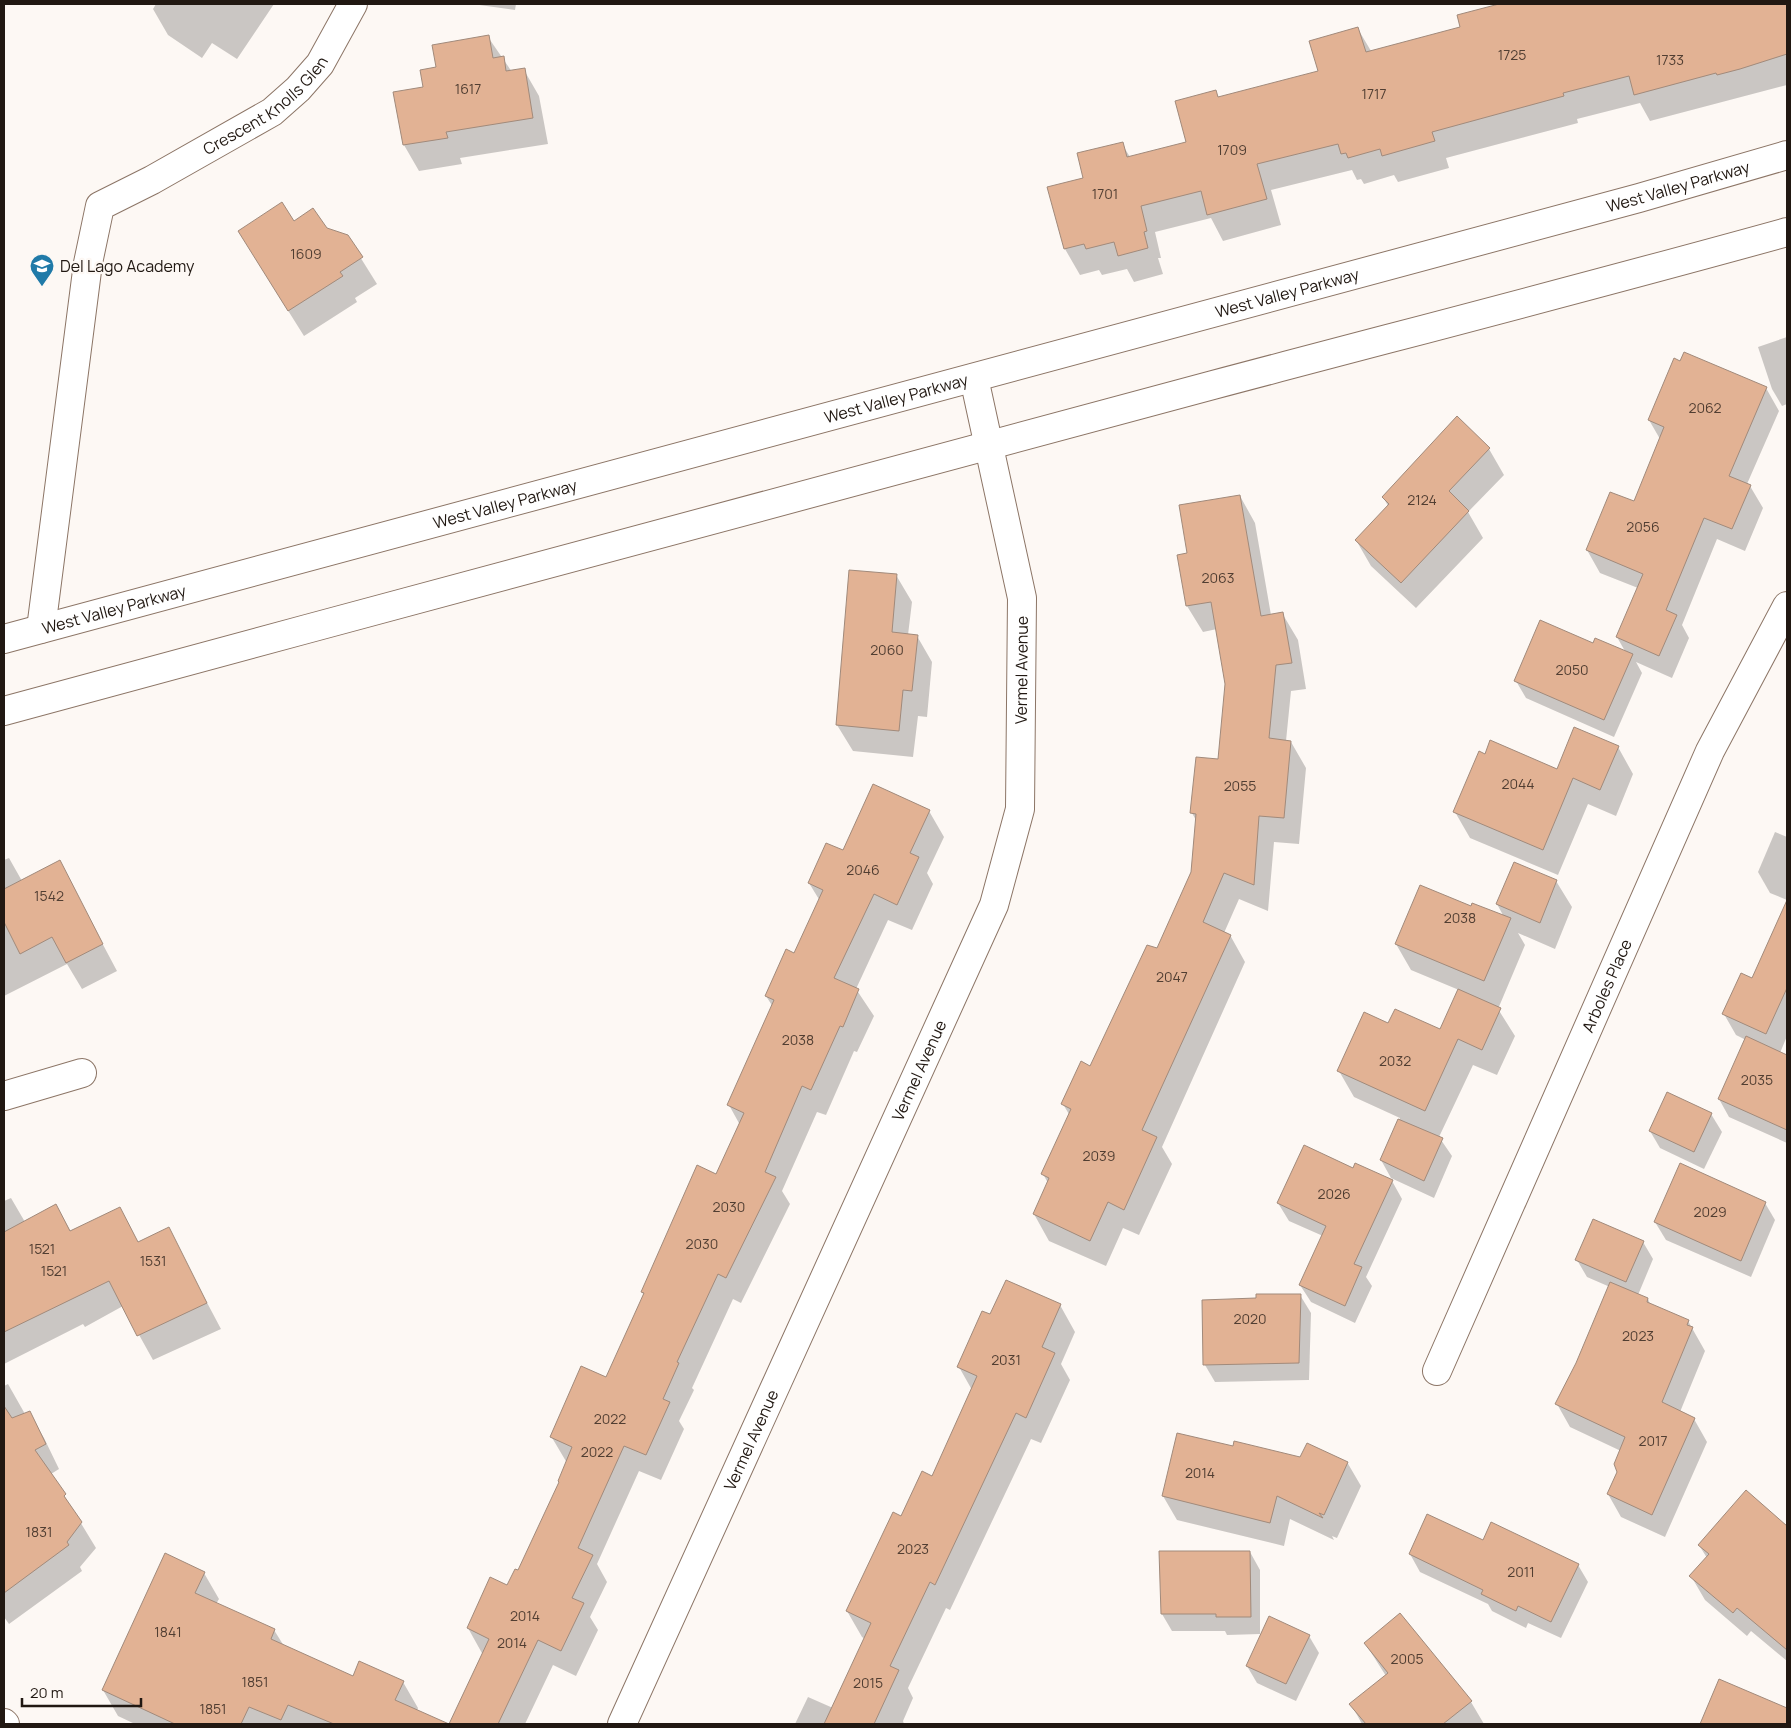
<svg xmlns="http://www.w3.org/2000/svg" width="1791" height="1728" font-family="Manrope,sans-serif">
  <style>
    .shadow { fill: #0003 }
    .building { fill: #e2b294; stroke: #a18a7b }
    .lines { fill: none; stroke-linecap: round; stroke-linejoin: round }
    .minor-casing { stroke: #8c7566; stroke-width: 30 }
    .major-casing { stroke: #8c7566; stroke-width: 30 }
    .minor { stroke: #fff; stroke-width: 28 }
    .major { stroke: #fff; stroke-width: 28 }
    .labels { text-anchor: middle; stroke-width: 4.5; stroke-linejoin: round; paint-order: stroke }
    .number-label { font-size: 14px; fill: #513e32 }
    .street-label { font-size: 16px; fill: #211812; stroke: #fdf8f4 }
    .poi-label { font-size: 16px; fill: #211812; stroke: #fdf8f4; text-anchor: start }
  </style>
  <rect width="100%" height="100%" fill="#fdf8f4"/>
  <g class="shadow">
    <polygon points="156,4 274,4 237,59 212,43 202,58 168,35 153,9"/>
    <polygon points="472,4 516,4 515,10"/>
    <polygon points="1515,4 1787,4 1787,85 1650,121 1640,103 1577,119 1578,123 1446,158 1449,168 1398,182 1394,175 1364,184 1361,179 1357,180 1352,170 1271,190 1281,225 1223,241 1211,218 1155,232 1161,258 1158,258 1163,274 1134,282 1127,269 1102,275 1099,270 1080,275 1065,249 1085,179 1122,144 1130,157 1187,143 1215,91 1219,98 1319,72 1358,29 1371,51 1462,28 1500,7"/>
    <polygon points="488,37 512,72 524,70 539,96 548,144 460,158 462,164 419,171 404,145 424,88 437,68"/>
    <polygon points="294,222 347,236 377,284 355,298 357,302 304,336 255,258"/>
    <polygon points="1787,337 1787,404 1782,406 1772,389 1758,347"/>
    <polygon points="1766,388 1779,411 1747,484 1750,486 1763,508 1745,551 1717,539 1682,625 1689,638 1672,678 1636,662 1642,673 1614,737 1526,698 1516,681 1594,645 1626,653 1617,637 1638,588 1600,573 1587,550 1634,503 1660,439 1649,420"/>
    <polygon points="1489,449 1504,475 1468,512 1483,538 1416,608 1371,566 1356,540 1388,506 1383,497"/>
    <polygon points="1240,496 1255,523 1271,615 1282,613 1298,640 1306,689 1291,691 1286,741 1291,742 1306,768 1299,844 1274,842 1268,911 1239,899 1224,933 1230,935 1245,962 1162,1147 1172,1164 1139,1235 1123,1228 1106,1266 1049,1241 1034,1214 1048,1183 1043,1174 1070,1116 1063,1104 1091,1067 1157,950 1192,873 1197,822 1192,813 1219,761 1226,684 1217,629 1203,632 1187,606 1179,556 1188,554"/>
    <polygon points="896,575 912,602 908,635 917,636 932,662 927,717 918,716 913,757 853,751 837,725"/>
    <polygon points="1618,747 1633,774 1616,816 1588,804 1558,875 1470,838 1455,812"/>
    <polygon points="929,811 944,837 927,873 933,884 912,930 888,920 856,989 874,1016 857,1052 854,1051 826,1115 817,1112 782,1191 790,1204 741,1303 733,1299 692,1388 694,1390 679,1421 684,1429 661,1480 639,1471 597,1564 607,1582 590,1617 598,1630 576,1676 553,1665 525,1724 450,1724 483,1655 468,1628 508,1586 518,1572 560,1483 567,1463 551,1436 606,1379 644,1296 642,1292 716,1175 740,1125 729,1105 773,1007 766,996 794,954 820,901 809,883 843,852"/>
    <polygon points="1775,832 1787,837 1787,900 1770,893 1758,872"/>
    <polygon points="9,858 22,881 59,862 117,971 82,989 67,964 4,996 4,860"/>
    <polygon points="1556,881 1572,907 1555,949 1518,933 1525,945 1498,1009 1515,1036 1497,1075 1473,1065 1439,1137 1452,1156 1434,1198 1391,1178 1381,1160 1400,1118 1354,1097 1339,1071 1389,1025 1440,1031 1459,990 1411,970 1396,944 1472,908 1504,917 1497,904"/>
    <polygon points="1787,903 1787,1036 1780,1053 1787,1062 1787,1143 1729,1117 1719,1099 1746,1040 1736,1035 1724,1014 1752,980"/>
    <polygon points="1668,1094 1711,1114 1722,1132 1704,1169 1660,1148 1650,1131"/>
    <polygon points="1354,1169 1392,1181 1402,1199 1366,1277 1372,1286 1355,1323 1311,1302 1300,1285 1323,1236 1289,1221 1278,1203"/>
    <polygon points="11,1198 25,1222 56,1206 71,1232 133,1233 139,1244 168,1229 221,1329 153,1360 123,1306 85,1327 83,1324 4,1364 4,1201"/>
    <polygon points="1765,1203 1775,1220 1751,1277 1666,1240 1655,1222"/>
    <polygon points="1643,1242 1653,1259 1638,1295 1648,1299 1651,1306 1688,1321 1705,1351 1680,1412 1694,1419 1707,1442 1665,1537 1621,1517 1608,1494 1618,1472 1621,1451 1570,1427 1557,1404 1577,1364 1610,1287 1587,1277 1577,1260"/>
    <polygon points="1300,1295 1311,1313 1309,1380 1215,1382 1205,1365 1258,1300"/>
    <polygon points="1060,1305 1075,1332 1061,1364 1070,1380 1041,1443 1031,1439 950,1610 946,1608 908,1688 913,1698 903,1721 904,1724 795,1724 808,1697 833,1708 865,1639 862,1637 847,1611 901,1518 933,1477 972,1390 959,1367 990,1316"/>
    <polygon points="8,1384 25,1414 29,1413 44,1438 59,1469 51,1474 96,1548 80,1567 82,1571 9,1624 4,1617 4,1386"/>
    <polygon points="1234,1448 1301,1459 1347,1462 1361,1486 1337,1538 1332,1536 1334,1540 1290,1519 1284,1546 1177,1520 1163,1496"/>
    <polygon points="1746,1492 1787,1527 1787,1661 1751,1631 1747,1636 1705,1600 1691,1576 1707,1558 1699,1545"/>
    <polygon points="1483,1542 1578,1565 1588,1582 1561,1638 1528,1623 1526,1628 1492,1611 1488,1604 1420,1572 1410,1554"/>
    <polygon points="1250,1552 1260,1570 1260,1634 1227,1635 1225,1631 1172,1631 1162,1614"/>
    <polygon points="204,1573 219,1599 216,1604 274,1630 284,1646 353,1677 403,1682 418,1708 417,1711 447,1724 135,1724 118,1716 103,1690"/>
    <polygon points="1309,1636 1319,1653 1296,1701 1257,1683 1247,1666"/>
    <polygon points="1365,1643 1471,1702 1484,1724 1362,1724 1351,1704 1386,1676"/>
    <polygon points="1720,1681 1787,1709 1787,1724 1701,1724"/>
  </g>
  <g class="building">
    <polygon points="1499,4 1787,4 1787,54 1740,69 1717,75 1716,73 1634,95 1629,76 1563,93 1564,96 1432,132 1435,141 1382,156 1380,149 1348,158 1346,153 1341,154 1338,144 1257,164 1267,199 1207,215 1201,191 1141,206 1147,231 1144,232 1148,248 1118,256 1114,242 1086,249 1084,244 1064,249 1047,187 1083,178 1077,153 1123,142 1127,157 1186,142 1175,101 1216,90 1218,97 1318,71 1309,41 1358,27 1366,52 1460,27 1457,15"/>
    <polygon points="489,35 493,58 504,56 506,71 525,68 533,118 446,132 448,138 403,145 393,92 423,87 420,70 436,67 432,45"/>
    <polygon points="282,202 294,221 313,208 327,228 348,235 363,257 340,272 343,276 288,311 238,231"/>
    <polygon points="1684,352 1767,387 1729,476 1751,485 1732,529 1704,518 1666,610 1677,615 1659,656 1616,637 1643,574 1586,550 1610,492 1634,501 1664,427 1648,420 1674,358 1680,361"/>
    <polygon points="1457,416 1490,448 1449,491 1469,511 1401,583 1355,540 1389,504 1382,497"/>
    <polygon points="1240,495 1261,616 1283,612 1292,663 1276,665 1269,738 1291,741 1284,818 1259,816 1254,885 1224,873 1203,922 1231,935 1142,1130 1157,1137 1124,1210 1108,1202 1090,1241 1033,1214 1049,1178 1041,1174 1071,1109 1061,1104 1081,1061 1090,1066 1147,945 1157,948 1191,872 1196,814 1190,813 1196,757 1218,759 1225,684 1211,602 1186,606 1177,555 1187,553 1179,505"/>
    <polygon points="849,570 897,574 892,632 918,635 912,691 903,690 899,731 836,725"/>
    <polygon points="1540,620 1593,643 1595,638 1633,654 1604,720 1514,681"/>
    <polygon points="1574,727 1619,746 1600,790 1573,778 1543,850 1453,812 1479,751 1485,754 1490,740 1557,769"/>
    <polygon points="873,784 930,810 910,853 919,857 897,905 874,894 834,978 859,989 843,1027 840,1026 811,1090 802,1086 765,1172 776,1177 726,1278 718,1274 677,1362 679,1363 663,1399 670,1402 646,1455 624,1446 578,1548 593,1555 572,1598 584,1603 561,1651 538,1640 498,1724 334,1724 288,1705 281,1720 249,1707 241,1724 175,1724 102,1690 165,1553 205,1572 195,1593 275,1629 271,1639 353,1676 359,1661 404,1681 395,1700 449,1724 489,1639 467,1628 490,1577 507,1585 515,1569 518,1570 559,1482 558,1481 572,1447 550,1437 581,1366 606,1377 644,1293 641,1292 697,1165 716,1174 744,1113 727,1105 774,1000 765,996 786,949 794,953 823,890 808,883 826,843 843,850"/>
    <polygon points="60,860 103,944 66,963 52,937 20,954 4,922 4,889"/>
    <polygon points="1514,862 1557,880 1540,923 1496,904"/>
    <polygon points="1420,885 1471,906 1472,903 1511,918 1484,981 1395,944"/>
    <polygon points="1787,900 1787,988 1766,1034 1722,1014 1741,973 1752,978"/>
    <polygon points="1458,989 1501,1008 1482,1050 1458,1039 1425,1111 1337,1071 1364,1012 1388,1023 1395,1009 1440,1029"/>
    <polygon points="1746,1036 1787,1055 1787,1130 1718,1099"/>
    <polygon points="1667,1092 1712,1113 1694,1152 1649,1131"/>
    <polygon points="1398,1119 1443,1138 1424,1181 1380,1160"/>
    <polygon points="1304,1145 1353,1168 1355,1163 1393,1180 1354,1264 1362,1267 1345,1306 1299,1285 1326,1226 1277,1203"/>
    <polygon points="1680,1163 1766,1202 1741,1261 1654,1222"/>
    <polygon points="56,1204 70,1231 120,1207 138,1242 169,1227 207,1303 137,1336 109,1281 4,1332 4,1232"/>
    <polygon points="1593,1219 1644,1241 1626,1282 1575,1260"/>
    <polygon points="1006,1280 1061,1304 1042,1347 1055,1353 1026,1418 1016,1413 935,1585 930,1582 890,1666 899,1670 874,1724 824,1724 871,1623 846,1611 893,1512 901,1516 922,1471 932,1476 977,1376 957,1367 982,1311 990,1314"/>
    <polygon points="1610,1282 1648,1298 1647,1302 1689,1320 1687,1325 1693,1327 1662,1402 1695,1418 1652,1515 1607,1494 1617,1472 1614,1464 1625,1437 1555,1404 1576,1363"/>
    <polygon points="1256,1294 1301,1294 1299,1363 1203,1365 1202,1300 1256,1298"/>
    <polygon points="4,1406 12,1418 30,1411 46,1444 35,1450 66,1494 64,1496 82,1522 67,1542 69,1545 4,1593"/>
    <polygon points="1177,1433 1233,1446 1234,1441 1300,1457 1307,1443 1348,1462 1324,1515 1319,1513 1323,1518 1277,1496 1270,1523 1162,1496"/>
    <polygon points="1746,1490 1787,1526 1787,1650 1737,1608 1733,1613 1689,1576 1709,1554 1698,1545"/>
    <polygon points="1427,1514 1483,1540 1491,1522 1579,1564 1551,1622 1518,1606 1516,1611 1481,1594 1483,1590 1409,1554"/>
    <polygon points="1159,1551 1250,1551 1251,1617 1216,1617 1216,1614 1161,1614"/>
    <polygon points="1400,1613 1472,1701 1443,1724 1366,1724 1349,1704 1388,1673 1364,1643"/>
    <polygon points="1269,1616 1310,1635 1286,1684 1246,1666"/>
    <polygon points="1719,1679 1787,1708 1787,1724 1700,1724"/>
  </g>
  <g class="lines">
    <defs>
      <g id="minor">
        <path id="s1" d="M 41,629 L 88,263 L 100,206 L 152,180 L 272,112 L 298,89 L 320,64 L 353,4"/>
        <polyline points="4,1096 82,1073"/>
        <path id="s2" d="M 1437,1371 L 1710,751 L 1787,606"/>
        <polyline points="4,1723 5,1724"/>
        <path id="s3" d="M 622,1724 L 994,905 L 1020,809 L 1022,598 L 974,378"/>
      </g>
      <g id="major">
        <path id="s4" d="M 4,639 L 1639,198 L 1787,155"/>
        <path d="M 4,711 C 407,602 810,492 1213,385 C 1405,334 1596,285 1787,232"/>
      </g>
    </defs>
    <use href="#minor" class="minor-casing"/>
    <use href="#major" class="major-casing"/>
    <use href="#minor" class="minor"/>
    <use href="#major" class="major"/>
  </g>
  <defs>
    <symbol id="school-pin" viewBox="-11 -11 22 30"><path d="M0 17L-7.5 6A9.5 9.5 0 1 1 7.5 6Z" fill="#207aa8" stroke="#fdf8f4"/><path d="M0-5L7-2L0 1L-7-2ZM-4 1L0 2.5L4 1V4Q0 6-4 4Z" fill="#fff"/></symbol>
  </defs>
  <g fill-rule="evenodd">
    <use href="#school-pin" x="28" y="252" width="28" height="38"/>
  </g>
  <g class="labels">
    <g class="number-label">
      <text x="1512" y="60">1725</text>
      <text x="1670" y="65">1733</text>
      <text x="468" y="94">1617</text>
      <text x="1374" y="99">1717</text>
      <text x="1232" y="155">1709</text>
      <text x="1105" y="199">1701</text>
      <text x="306" y="259">1609</text>
      <text x="1705" y="413">2062</text>
      <text x="1422" y="505">2124</text>
      <text x="1643" y="532">2056</text>
      <text x="1218" y="583">2063</text>
      <text x="887" y="655">2060</text>
      <text x="1572" y="675">2050</text>
      <text x="1518" y="789">2044</text>
      <text x="1240" y="791">2055</text>
      <text x="863" y="875">2046</text>
      <text x="49" y="901">1542</text>
      <text x="1460" y="923">2038</text>
      <text x="1172" y="982">2047</text>
      <text x="798" y="1045">2038</text>
      <text x="1395" y="1066">2032</text>
      <text x="1757" y="1085">2035</text>
      <text x="1099" y="1161">2039</text>
      <text x="1334" y="1199">2026</text>
      <text x="729" y="1212">2030</text>
      <text x="1710" y="1217">2029</text>
      <text x="702" y="1249">2030</text>
      <text x="42" y="1254">1521</text>
      <text x="153" y="1266">1531</text>
      <text x="54" y="1276">1521</text>
      <text x="1250" y="1324">2020</text>
      <text x="1638" y="1341">2023</text>
      <text x="1006" y="1365">2031</text>
      <text x="610" y="1424">2022</text>
      <text x="1653" y="1446">2017</text>
      <text x="597" y="1457">2022</text>
      <text x="1200" y="1478">2014</text>
      <text x="39" y="1537">1831</text>
      <text x="913" y="1554">2023</text>
      <text x="1521" y="1577">2011</text>
      <text x="525" y="1621">2014</text>
      <text x="168" y="1637">1841</text>
      <text x="512" y="1648">2014</text>
      <text x="1407" y="1664">2005</text>
      <text x="255" y="1687">1851</text>
      <text x="868" y="1688">2015</text>
      <text x="213" y="1714">1851</text>
    </g>
    <g class="street-label">
      <text dy="6" stroke="none"><textPath href="#s1" startOffset="622">Crescent Knolls Glen</textPath></text>
      <text dy="6" stroke="none"><textPath href="#s4" startOffset="1734">West Valley Parkway</textPath></text>
      <text dy="6" stroke="none"><textPath href="#s4" startOffset="1329">West Valley Parkway</textPath></text>
      <text dy="6" stroke="none"><textPath href="#s4" startOffset="924">West Valley Parkway</textPath></text>
      <text dy="6" stroke="none"><textPath href="#s4" startOffset="519">West Valley Parkway</textPath></text>
      <text dy="6" stroke="none"><textPath href="#s4" startOffset="114">West Valley Parkway</textPath></text>
      <text dy="6" stroke="none"><textPath href="#s3" startOffset="1138">Vermel Avenue</textPath></text>
      <text dy="6" stroke="none"><textPath href="#s2" startOffset="421">Arboles Place</textPath></text>
      <text dy="6" stroke="none"><textPath href="#s3" startOffset="718">Vermel Avenue</textPath></text>
      <text dy="6" stroke="none"><textPath href="#s3" startOffset="312">Vermel Avenue</textPath></text>
    </g>
    <g class="poi-label">
      <text x="60" y="272">Del Lago Academy</text>
    </g>
  </g>
  <rect width="1791" height="1728" fill="none" stroke="#211812" stroke-width="10"/>
  <path d="M22 1698v8h119v-8" fill="none" stroke="#211812" stroke-width="2.5"/>
  <text x="30" y="1698" font-size="15" fill="#211812" stroke="#fdf8f4" stroke-width="4" paint-order="stroke">20 m</text>
</svg>
